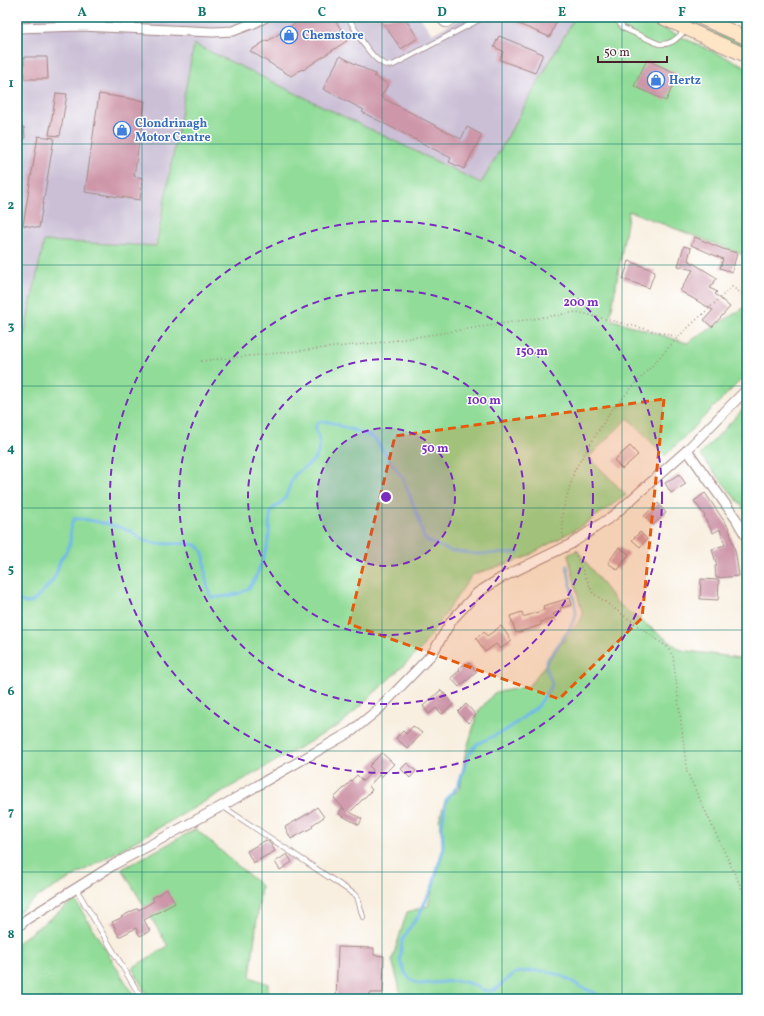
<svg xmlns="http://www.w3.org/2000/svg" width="764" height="1016" font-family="Vollkorn,serif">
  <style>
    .industrial { fill: #cbbfd5 }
    .green { fill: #91dc98; stroke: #6e7e62 }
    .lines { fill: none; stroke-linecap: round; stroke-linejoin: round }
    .stream { stroke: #72b8e9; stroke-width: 3 }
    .building { fill: #ce96a9 }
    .lane-casing { stroke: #a18786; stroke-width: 6 }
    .street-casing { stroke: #a18786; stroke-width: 11 }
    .secondary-casing { stroke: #a18786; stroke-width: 15 }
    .path { stroke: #a18786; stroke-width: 1.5; stroke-dasharray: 1 3; stroke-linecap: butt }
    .lane { stroke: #fff; stroke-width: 4.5 }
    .street { stroke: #fff; stroke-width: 9 }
    .secondary { stroke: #fde5c5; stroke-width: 13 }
    .marked { fill: #e8590c; fill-opacity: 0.2; stroke: #e8590c; stroke-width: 3; stroke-dasharray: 8 5; stroke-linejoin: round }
    .grid { fill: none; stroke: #0f766e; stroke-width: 1; stroke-opacity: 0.55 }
    .ring { fill: none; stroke: #7b2cbf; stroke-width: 2; stroke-dasharray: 7 5 }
    .labels { text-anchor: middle; stroke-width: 3; stroke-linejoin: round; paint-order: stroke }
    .shop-label { font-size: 12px; font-weight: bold; fill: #366cbe; stroke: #fff; text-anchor: start }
    .centre { fill: #7b2cbf; stroke: #fff; stroke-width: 2 }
    .ring-label { font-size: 12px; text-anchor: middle; font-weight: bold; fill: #7b2cbf; stroke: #fff; stroke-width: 3; stroke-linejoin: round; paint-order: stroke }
    .neatline { fill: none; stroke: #0f766e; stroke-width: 1.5 }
    .grid-label { font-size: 13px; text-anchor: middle; font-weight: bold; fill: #0f766e }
  </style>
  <rect width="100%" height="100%" fill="#fff"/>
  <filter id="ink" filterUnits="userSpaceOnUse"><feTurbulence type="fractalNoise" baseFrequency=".025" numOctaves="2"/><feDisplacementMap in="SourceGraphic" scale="8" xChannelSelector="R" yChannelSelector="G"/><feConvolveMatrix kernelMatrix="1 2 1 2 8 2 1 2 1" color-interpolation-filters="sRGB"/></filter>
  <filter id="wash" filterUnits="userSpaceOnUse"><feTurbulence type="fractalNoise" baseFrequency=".012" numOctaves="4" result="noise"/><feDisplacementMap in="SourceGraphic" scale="16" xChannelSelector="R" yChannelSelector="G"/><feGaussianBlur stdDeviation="0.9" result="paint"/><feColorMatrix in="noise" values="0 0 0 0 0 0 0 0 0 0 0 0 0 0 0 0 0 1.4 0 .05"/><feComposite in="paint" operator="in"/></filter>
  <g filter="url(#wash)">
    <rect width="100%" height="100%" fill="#f8efe0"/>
    <polygon class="industrial" points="17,17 420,17 432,34 465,17 575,17 485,177 481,183 194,44 155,246 44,241 17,369"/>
    <g class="green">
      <polygon points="575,17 638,17 747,67 747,256 629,211 610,319 687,343 747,306 747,374 665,456 628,418 589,457 626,495 585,524 524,558 472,575 421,649 341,724 39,896 17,913 17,369 44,241 156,246 194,44 481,183 485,177"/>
      <polygon points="674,17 681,17 747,46 747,50"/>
      <polygon points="747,405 747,512 700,455"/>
      <polygon points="577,550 617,603 681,650 747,659 747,999 400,999 399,985 392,960 407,912 428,906 444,849 439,820 446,798 460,789 465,755 478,712 494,693 529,686 583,616 568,555"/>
      <polygon points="196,829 261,886 250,977 268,984 268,999 149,999 132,968 168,946 122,869"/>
      <polygon points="75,900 136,999 17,999 17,943"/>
    </g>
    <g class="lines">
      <g class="stream">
        <polyline points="567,566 576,611 576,616 569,630 546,662 546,669 551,680 552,685 538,706 508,729 477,744 469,754 458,786 448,797 446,801 442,824 443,850 432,888 419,915 410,927 402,941 400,960 405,973 411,980 419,984 458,981 465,982 477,986 482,990 490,991 496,989 515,973 530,971 546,971 562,976 581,987 595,993 602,999"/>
        <path d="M 17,599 C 32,609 36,598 45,589 C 50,584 53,582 56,574 C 58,570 58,564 61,559 C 64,554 68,550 70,543 C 71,535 69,526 74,519 C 82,517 121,527 130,531 C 134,533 138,537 143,540 C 146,541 151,542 154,543 C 164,546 193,540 199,547 C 207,555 204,569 206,579 C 207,585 209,591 211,597 C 219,598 242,595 249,588 C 257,579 268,547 269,535 C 270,528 268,517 272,510 C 273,508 276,507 279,505 C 281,503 283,500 285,498 C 289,491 290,481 294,476 C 300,468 311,466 315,458 C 320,452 320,443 318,435 C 316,432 315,430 316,426 C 317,421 324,421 329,422 C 334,423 339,425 343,427 C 354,430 365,433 375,439 L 403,479 L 419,519 L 424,538 L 428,541 L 451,551 L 476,554 L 518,553"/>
      </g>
    </g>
    <g id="blocks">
      <g class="building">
        <polygon points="304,17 333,17 348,40 303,70 302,69 291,76 250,51 267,40 268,41"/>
        <polygon points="379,17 404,17 418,38 401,49"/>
        <polygon points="518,17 558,17 550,37 516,23"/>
        <polygon points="499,36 543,54 535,73 500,60 503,51 494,47"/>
        <polygon points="340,56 375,74 374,76 388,84 381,97 461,139 467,127 482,135 464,169 449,162 451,158 362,112 364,110 323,89"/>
        <polygon points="24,57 47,57 48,79 24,79"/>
        <polygon points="647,60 678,74 666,101 634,86"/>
        <polygon points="56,93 67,94 60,136 49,135"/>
        <polygon points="99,94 145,101 134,176 143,178 140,200 85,192"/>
        <polygon points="17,127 24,127 25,139 17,139"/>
        <polygon points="38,136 54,138 39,228 23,225"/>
        <polygon points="695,237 723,249 737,253 732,272 720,268 723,259 691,245"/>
        <polygon points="684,246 691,248 688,260 717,278 710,288 717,292 715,294 730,307 712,327 704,320 713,310 680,291 693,270 678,266"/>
        <polygon points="629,261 655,271 649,288 623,279"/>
        <polygon points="630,446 638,455 622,469 614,460"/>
        <polygon points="679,474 686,484 671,493 665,483"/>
        <polygon points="705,493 729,528 736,555 739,576 716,578 715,566 717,566 712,549 725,545 720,529 713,533 704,517 705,516 694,501"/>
        <polygon points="658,503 666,513 653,525 644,516"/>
        <polygon points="640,532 647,539 640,547 632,540"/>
        <polygon points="619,547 629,554 618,570 608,563"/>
        <polygon points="701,579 719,580 718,600 700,599"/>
        <polygon points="570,598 572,605 560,608 561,611 553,614 555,618 541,622 541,625 516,633 510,616 522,612 523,617 544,610 543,606"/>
        <polygon points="501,626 512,641 500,649 496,644 485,652 476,638 484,632 487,636"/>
        <polygon points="469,663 477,672 459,687 451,678 460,670 459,668 465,664 466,665"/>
        <polygon points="441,690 453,705 442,714 436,708 429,714 423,706"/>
        <polygon points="466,704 476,715 468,723 458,712"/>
        <polygon points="413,726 422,733 408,749 396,738 403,731 406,734"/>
        <polygon points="382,753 394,764 381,777 379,775 369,786 372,790 350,812 362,819 359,825 339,814 342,808 345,810 334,798 357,775 363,781 373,770 369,766"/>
        <polygon points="407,763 416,771 410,778 401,769"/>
        <polygon points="317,807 324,817 312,825 313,827 291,839 285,827 311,812 310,812"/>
        <polygon points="266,840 270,843 275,851 253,863 247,851"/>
        <polygon points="287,854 292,862 280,870 275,862"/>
        <polygon points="167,889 175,903 144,920 150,931 140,936 136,928 119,937 112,922 121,918 121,917 138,908 139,910 154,901 152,898"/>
        <polygon points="338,947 374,948 374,955 384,956 383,993 370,993 370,999 336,999"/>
      </g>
    </g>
  </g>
  <g filter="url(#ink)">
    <use href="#blocks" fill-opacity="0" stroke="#a18786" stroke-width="1"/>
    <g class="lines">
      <defs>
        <g id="lane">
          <path d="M 348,17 C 356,30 371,62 387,65 C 389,66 391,65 393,65 L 484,17"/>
          <path d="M 438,17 C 440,20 442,26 447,25 L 460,17"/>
          <path d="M 618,17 L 618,21 L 623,28 L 659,44 C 672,45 676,39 686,30"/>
          <polyline points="222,806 357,896 363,917"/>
          <polyline points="76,889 142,999"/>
        </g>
        <g id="street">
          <polyline points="17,28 81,26 213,32 233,31 254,23 266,17"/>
          <polyline points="687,450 736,519 747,538"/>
          <polyline points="17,928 27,919 115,864 222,806 352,731 380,708 432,654 452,620 477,593 501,578 571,544 614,515 687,450 747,389"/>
        </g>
        <g id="secondary">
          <polyline points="661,17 747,56"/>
          <polyline points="699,17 747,38"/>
        </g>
      </defs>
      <use href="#lane" class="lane-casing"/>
      <use href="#street" class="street-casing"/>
      <use href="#secondary" class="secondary-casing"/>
      <g class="path">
        <polyline points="201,361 384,342 577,312 678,337"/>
        <polyline points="564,537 563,537 562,513 575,469 610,412 678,337 732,287 747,297"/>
        <polyline points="574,552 593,593 667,647 673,656 687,772 747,900"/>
      </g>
      <use href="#lane" class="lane"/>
      <use href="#street" class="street"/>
      <use href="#secondary" class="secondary"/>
    </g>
  </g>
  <path class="marked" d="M 664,399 L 642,618 L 559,699 L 349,624 L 395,436 Z"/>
  <path class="grid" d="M 142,17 L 142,999M 262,17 L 262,999M 382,17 L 382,999M 502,17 L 502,999M 622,17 L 622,999M 17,144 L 747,144M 17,265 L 747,265M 17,386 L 747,386M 17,508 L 747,508M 17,630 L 747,630M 17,751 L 747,751M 17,872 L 747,872"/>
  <circle cx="386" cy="497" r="69" fill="#7b2cbf" fill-opacity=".12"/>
  <g class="ring">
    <circle cx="386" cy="497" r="69"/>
    <circle cx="386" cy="497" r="138"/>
    <circle cx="386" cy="497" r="207"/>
    <circle cx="386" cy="497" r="276"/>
  </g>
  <defs>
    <symbol id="shop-ring" viewBox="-11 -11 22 22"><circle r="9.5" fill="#fff" stroke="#3f7fe0" stroke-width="1.5"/><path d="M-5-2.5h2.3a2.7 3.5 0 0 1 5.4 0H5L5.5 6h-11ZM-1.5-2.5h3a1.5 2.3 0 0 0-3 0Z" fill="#3f7fe0"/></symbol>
  </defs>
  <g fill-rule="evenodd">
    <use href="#shop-ring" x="279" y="25" width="20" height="20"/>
    <use href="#shop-ring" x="646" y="70" width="20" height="20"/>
    <use href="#shop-ring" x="112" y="120" width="20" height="20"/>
  </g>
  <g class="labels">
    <g class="shop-label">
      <text x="302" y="39">Chemstore</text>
      <text x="669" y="84">Hertz</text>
      <text x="135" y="127">Clondrinagh<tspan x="135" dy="14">Motor Centre</tspan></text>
    </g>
  </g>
  <circle cx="386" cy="497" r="6" class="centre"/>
  <g class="ring-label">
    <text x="581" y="306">200 m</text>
    <text x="532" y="355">150 m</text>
    <text x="484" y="404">100 m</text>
    <text x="435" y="452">50 m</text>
  </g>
  <rect width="764" height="1016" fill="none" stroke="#fff" stroke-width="44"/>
  <path d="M598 56v6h69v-6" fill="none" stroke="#4a1f2b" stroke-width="2"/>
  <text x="604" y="56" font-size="12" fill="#4a1f2b" stroke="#ffffff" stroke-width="3" paint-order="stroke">50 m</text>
  <rect x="22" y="22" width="720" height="972" class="neatline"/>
  <g class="grid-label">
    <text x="82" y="16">A</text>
    <text x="202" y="16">B</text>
    <text x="322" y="16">C</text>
    <text x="442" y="16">D</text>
    <text x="562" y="16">E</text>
    <text x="682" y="16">F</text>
    <text x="11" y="87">1</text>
    <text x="11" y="209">2</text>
    <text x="11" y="330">3</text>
    <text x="11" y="452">4</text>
    <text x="11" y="573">5</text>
    <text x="11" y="695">6</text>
    <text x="11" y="816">7</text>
    <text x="11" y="938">8</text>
  </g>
</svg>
